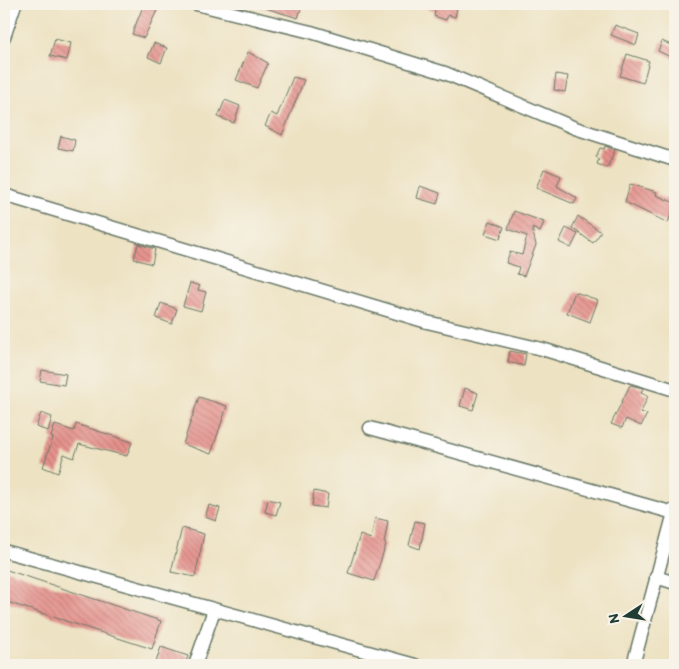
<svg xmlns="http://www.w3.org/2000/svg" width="679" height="669" font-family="Itim,sans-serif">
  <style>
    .building { fill: url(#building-back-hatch) }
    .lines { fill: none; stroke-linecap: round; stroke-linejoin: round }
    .street-casing { stroke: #677766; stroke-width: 15 }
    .street { stroke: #fff; stroke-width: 12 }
  </style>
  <defs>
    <pattern id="building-back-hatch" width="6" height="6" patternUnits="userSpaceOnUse" patternTransform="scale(1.25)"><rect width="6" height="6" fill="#e6918c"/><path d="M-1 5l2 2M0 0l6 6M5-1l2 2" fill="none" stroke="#ba7873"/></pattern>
  </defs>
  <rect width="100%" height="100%" fill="#f7f3e8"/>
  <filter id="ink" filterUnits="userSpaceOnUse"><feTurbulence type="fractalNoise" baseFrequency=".02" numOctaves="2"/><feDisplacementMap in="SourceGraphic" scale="10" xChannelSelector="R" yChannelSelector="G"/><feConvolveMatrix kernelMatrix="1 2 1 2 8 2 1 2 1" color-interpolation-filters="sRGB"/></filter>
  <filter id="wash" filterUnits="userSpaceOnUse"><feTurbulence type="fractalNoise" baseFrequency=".0096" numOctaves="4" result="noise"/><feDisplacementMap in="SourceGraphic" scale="20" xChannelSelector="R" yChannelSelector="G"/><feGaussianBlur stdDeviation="1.12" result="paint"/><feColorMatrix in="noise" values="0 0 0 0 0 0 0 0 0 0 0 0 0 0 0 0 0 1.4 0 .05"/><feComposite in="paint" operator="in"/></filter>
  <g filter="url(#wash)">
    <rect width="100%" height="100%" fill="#ede2c2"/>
    <g id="blocks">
      <g class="building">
        <polygon points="144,4 160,4 144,38 132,34"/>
        <polygon points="259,4 295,4 302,6 298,18 259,6"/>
        <polygon points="420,4 458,4 455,17 448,15 446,20 434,16 435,11 420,6"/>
        <polygon points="615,25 639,34 636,45 611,35"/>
        <polygon points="55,39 71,43 67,60 50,56"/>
        <polygon points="662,41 675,47 675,59 658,51"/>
        <polygon points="154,43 167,48 161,63 148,57"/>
        <polygon points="248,52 268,63 257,88 236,80"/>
        <polygon points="627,54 649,61 643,83 620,76"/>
        <polygon points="556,74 568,76 565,92 554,90"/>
        <polygon points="293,77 304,80 282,135 265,126 271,113 277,116"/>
        <polygon points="225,100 240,106 234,123 218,117"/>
        <polygon points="61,136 75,140 73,151 58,148"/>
        <polygon points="605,146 615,150 607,168 597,164 599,159 596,157 600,148 604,149"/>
        <polygon points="544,169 561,176 557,186 577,198 574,204 536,188"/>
        <polygon points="630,184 657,192 656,195 675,203 668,223 625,202"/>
        <polygon points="420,186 440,193 437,204 417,198"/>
        <polygon points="514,211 544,222 540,232 532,228 536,245 524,276 517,274 519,267 506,263 510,252 522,255 527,236 508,229"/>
        <polygon points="578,216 601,232 593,243 572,228"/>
        <polygon points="490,221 504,227 500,239 485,234"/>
        <polygon points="566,228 578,234 571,248 559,242"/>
        <polygon points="138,244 155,249 152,264 134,259"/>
        <polygon points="190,283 200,286 198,290 206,292 201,311 183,306"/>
        <polygon points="575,292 598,300 590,322 567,313"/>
        <polygon points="161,303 177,309 172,324 156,318"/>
        <polygon points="510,351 526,354 524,366 508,362"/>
        <polygon points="42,370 66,374 64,385 40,381"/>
        <polygon points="630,385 643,388 641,393 648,396 641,412 647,414 641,426 626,419 622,428 611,424"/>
        <polygon points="465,388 478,393 473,410 460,406"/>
        <polygon points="199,397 227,406 211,454 183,444"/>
        <polygon points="41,413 52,417 48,431 36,427"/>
        <polygon points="76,424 132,442 127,456 79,444 74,458 64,454 58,473 43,467 53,438 51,437 55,425 74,431"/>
        <polygon points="314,491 328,494 326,508 312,506"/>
        <polygon points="268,499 280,502 276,515 265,512"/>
        <polygon points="209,505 220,508 216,521 205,517"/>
        <polygon points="375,518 388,521 384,543 386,544 374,581 348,573 360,535 371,539"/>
        <polygon points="415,521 425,523 420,549 409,545"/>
        <polygon points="182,528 204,534 195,577 171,572"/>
        <polygon points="4,569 161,621 152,649 4,601"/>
        <polygon points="161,647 188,656 185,665 155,665"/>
      </g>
    </g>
  </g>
  <g filter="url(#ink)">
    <use href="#blocks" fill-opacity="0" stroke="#677766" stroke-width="1"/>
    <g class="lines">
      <defs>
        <g id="street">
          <polyline points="196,4 311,32 445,73 575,128 675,160"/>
          <polyline points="4,37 15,4"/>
          <polyline points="4,195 427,322 542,349 675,390"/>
          <polyline points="370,428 674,513"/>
          <polyline points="4,551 415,665"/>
          <polyline points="656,577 675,583"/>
          <polyline points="195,665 214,610"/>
          <polyline points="633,665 675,509"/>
        </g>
      </defs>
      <use href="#street" class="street-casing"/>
      <use href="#street" class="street"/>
    </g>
  </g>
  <rect width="679" height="669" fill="none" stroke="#f7f3e8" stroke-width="20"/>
  <g transform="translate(626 616) rotate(258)" stroke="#f7f3e8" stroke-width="4" paint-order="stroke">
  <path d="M0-4L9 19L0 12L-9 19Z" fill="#1f3d34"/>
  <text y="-8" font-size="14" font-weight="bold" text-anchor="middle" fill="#1f3d34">N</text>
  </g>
</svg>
